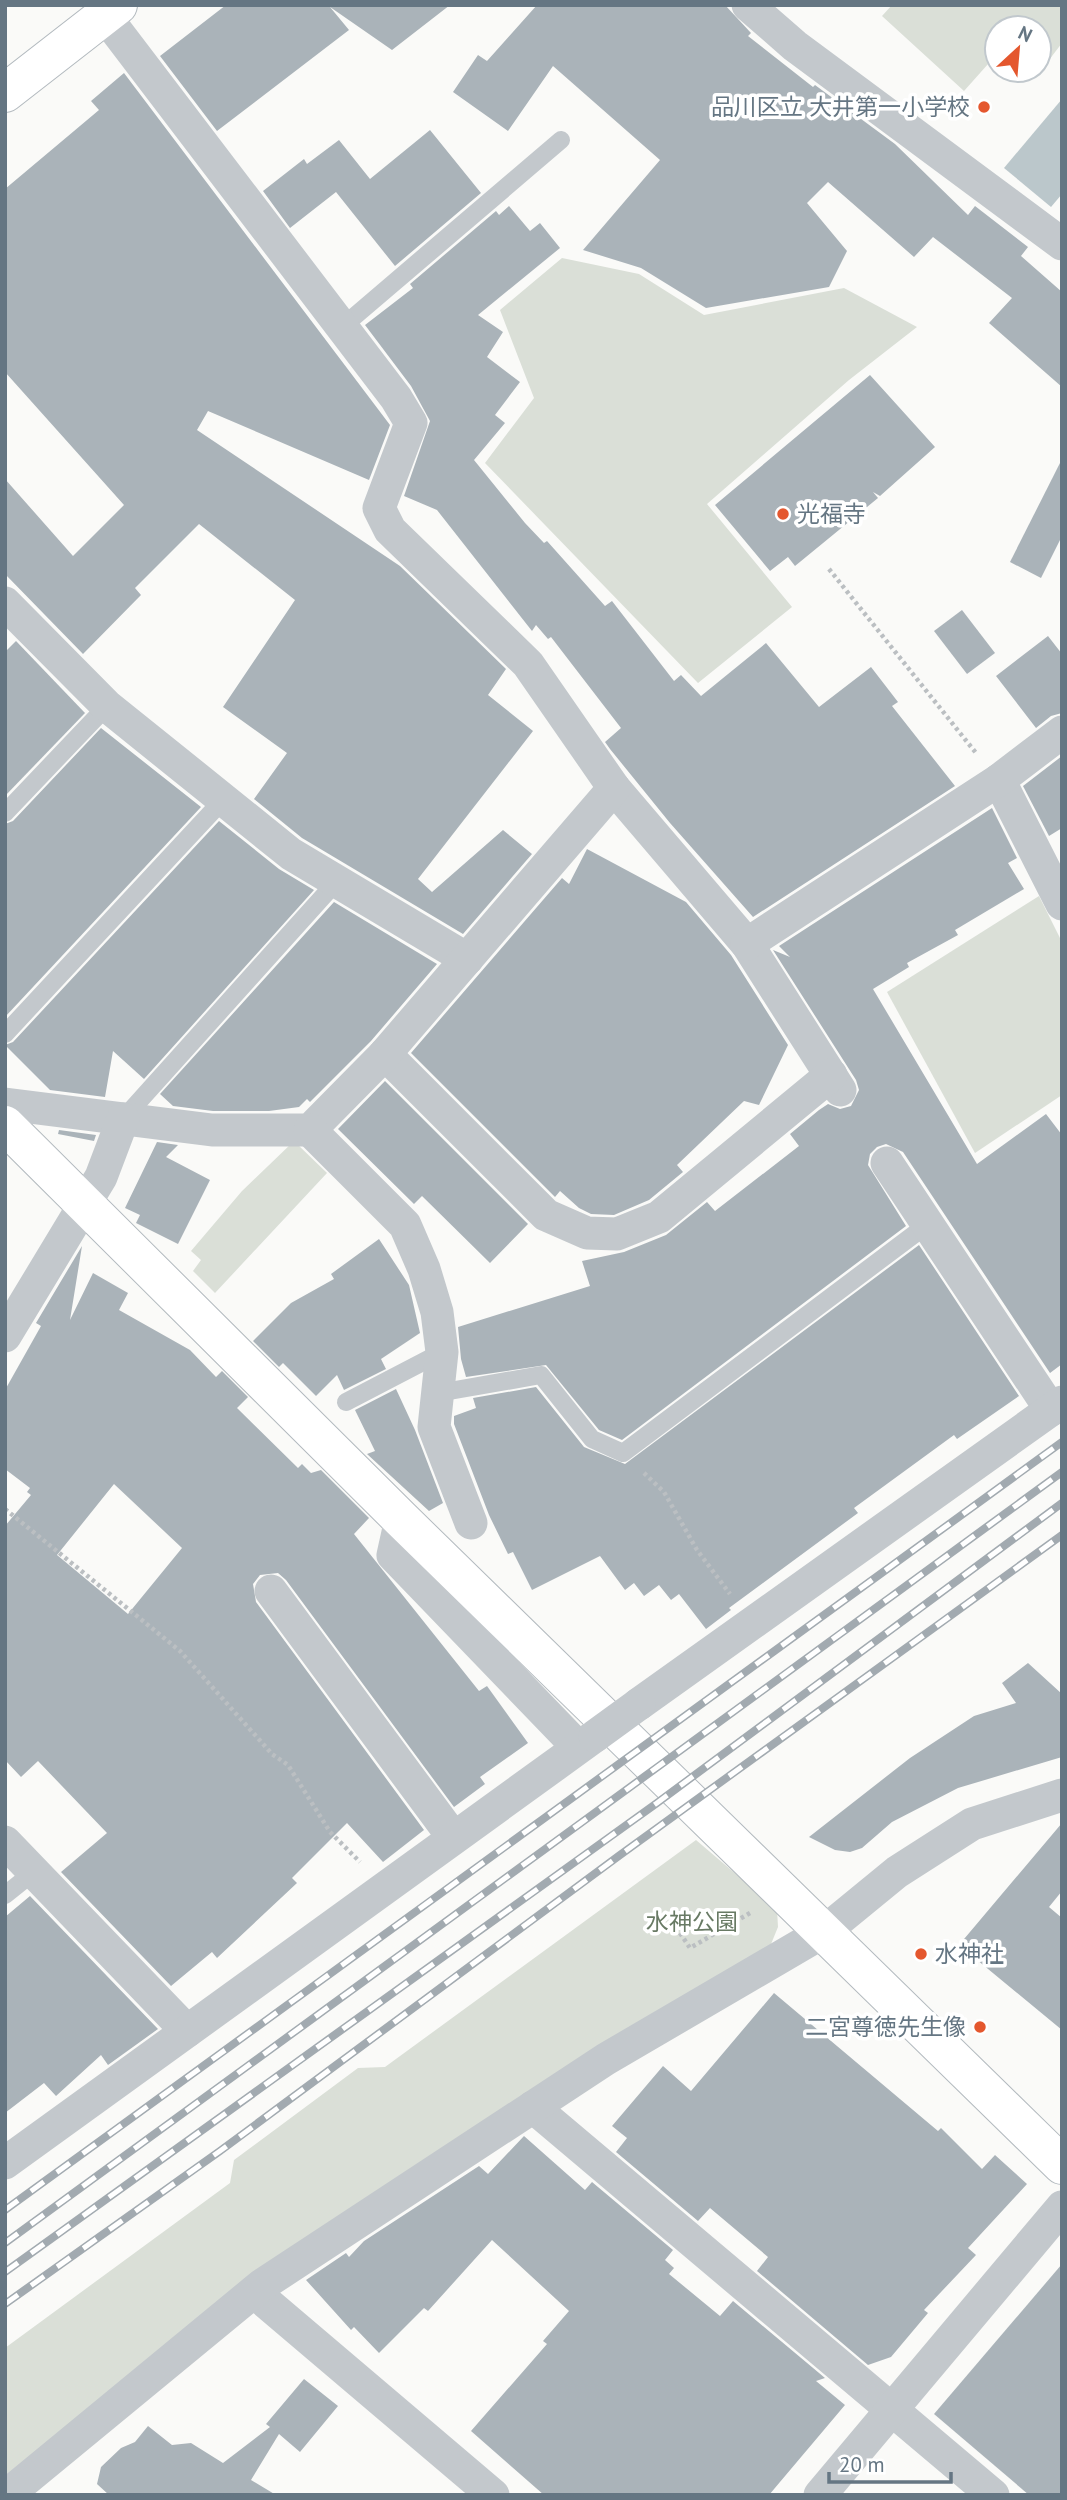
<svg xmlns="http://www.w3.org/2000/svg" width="1067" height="2500" font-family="'PT Sans','Noto Sans JP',sans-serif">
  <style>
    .green { fill: #dadfd7 }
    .water { fill: #bbc7cb }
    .building { fill: #aab3b9; fill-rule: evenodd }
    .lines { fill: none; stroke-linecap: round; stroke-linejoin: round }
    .secondary-casing { stroke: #b3babf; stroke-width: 40 }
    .path { stroke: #bbbfc2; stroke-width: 4.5; stroke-dasharray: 3.5 3.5; stroke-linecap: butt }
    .lane { stroke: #c3c8cc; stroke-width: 18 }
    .street { stroke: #c3c8cc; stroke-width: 33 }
    .secondary { stroke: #fff; stroke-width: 38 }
    .rail-casing { stroke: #a2aab0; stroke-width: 8 }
    .rail { stroke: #fff; stroke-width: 5; stroke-dasharray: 16; stroke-linecap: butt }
    .street-bridge { stroke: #c3c8cc; stroke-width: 33 }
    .poi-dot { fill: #e4572e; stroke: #fff; stroke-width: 2.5 }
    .labels { text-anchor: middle; stroke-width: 7; stroke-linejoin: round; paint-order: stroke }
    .poi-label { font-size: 23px; fill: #657683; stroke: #fff; text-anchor: end }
    .park-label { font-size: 23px; fill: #687a64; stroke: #fff }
  </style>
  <rect width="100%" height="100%" fill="#fafaf8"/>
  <g class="green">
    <polygon points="892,5 1062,5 1062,43 1036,77 1026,70 1039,70 1039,28 997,28 997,54 964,91 882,16"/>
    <polygon points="562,258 639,274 704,315 844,288 917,327 849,380 707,504 792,607 698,683 485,463 534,398 500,310"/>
    <polygon points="1039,896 1062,942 1062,1095 975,1153 887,992"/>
    <polygon points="294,1141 327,1173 215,1293 193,1271 201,1260 191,1251 242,1191"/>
    <polygon points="696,1840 777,1909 778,1927 769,1949 5,2478 5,2348 230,2183 234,2160 358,2068 385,2067"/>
  </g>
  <polygon class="water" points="1062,99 1062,194 1051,207 1004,168"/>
  <g class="building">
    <polygon points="226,5 450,5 392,50 330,7 349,30 217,131 160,56"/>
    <polygon points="537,5 725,5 751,33 748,36 813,87 815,85 895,144 968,215 975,206 1028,247 1021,256 1062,292 1062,387 989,323 1012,298 933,237 914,257 828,182 807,203 847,251 829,287 706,308 641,268 583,250 660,160 553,66 508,131 453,92 478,55 487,61"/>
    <polygon points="124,73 390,425 369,480 208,411 197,430 400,566 506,669 488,695 533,731 418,879 432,892 503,830 532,854 463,934 302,838 254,799 287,753 223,707 295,600 199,524 135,588 141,595 83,654 5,574 5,479 73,556 124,505 5,372 5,189 99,110 91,101"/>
    <polygon points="430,130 481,193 395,266 336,192 290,228 263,191 304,159 307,164 339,140 370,179"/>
    <polygon points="509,206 530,231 540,223 560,248 478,315 503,332 487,357 520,382 495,415 505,423 474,460 525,523 544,543 547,541 605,606 612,601 674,681 681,675 701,696 766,643 819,707 871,667 898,702 892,706 955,786 753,917 670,823 610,749 605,742 621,728 551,637 548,639 536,625 532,631 437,510 404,496 430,421 411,386 365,325 413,288 410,284 496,211 499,215"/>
    <polygon points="870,375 935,447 880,496 873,492 878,498 795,566 788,557 770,571 715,505"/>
    <polygon points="1062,459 1062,536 1041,578 1010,562"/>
    <polygon points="962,610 995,653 967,674 934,631"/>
    <polygon points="1048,636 1062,654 1062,713 1051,716 1036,728 996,676"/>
    <polygon points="16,641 85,713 5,796 5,652"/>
    <polygon points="101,728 201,807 5,1017 5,824 13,821"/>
    <polygon points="1062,756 1062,828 1049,836 1023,786"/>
    <polygon points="992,808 1017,858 1008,863 1024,889 955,930 958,935 907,963 909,967 873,989 977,1164 1046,1114 1062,1135 1062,1364 1050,1373 903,1152 886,1144 877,1147 870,1154 868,1165 906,1226 622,1440 599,1430 546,1365 466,1377 461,1359 458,1327 590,1286 582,1261 624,1252 666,1235 707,1202 715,1211 799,1146 790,1134 819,1110 828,1104 840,1109 851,1106 859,1090 856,1080 773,950 790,957 779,946"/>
    <polygon points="219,821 279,869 314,890 144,1079 113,1051 105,1097 50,1090 5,1045 13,1042"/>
    <polygon points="587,849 686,902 731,955 788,1045 759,1105 744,1101 677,1165 683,1172 649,1200 614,1215 591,1214 579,1208 560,1191 555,1197 411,1053 562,878 569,884"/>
    <polygon points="334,902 437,964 371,1041 310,1102 307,1099 299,1107 269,1111 213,1111 173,1106 160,1094"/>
    <polygon points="385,1081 528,1224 490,1263 422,1196 414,1204 338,1129"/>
    <polygon points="59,1130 96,1135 94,1141 58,1134"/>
    <polygon points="157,1142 178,1145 166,1157 210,1180 178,1244 136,1223 140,1215 125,1208"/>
    <polygon points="379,1239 409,1285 420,1333 381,1359 386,1369 344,1390 337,1375 316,1396 283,1363 279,1367 253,1341 291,1303 334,1279 331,1274"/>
    <polygon points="919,1245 1019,1396 957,1439 954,1435 854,1508 858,1513 729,1608 731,1610 706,1629 679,1594 671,1600 659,1585 644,1596 634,1583 625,1590 600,1556 532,1590 513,1552 508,1554 489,1515 454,1424 454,1416 476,1408 473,1398 536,1387 584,1447 625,1464"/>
    <path d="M 82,1246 L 70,1320 L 93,1273 L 128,1293 L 119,1310 L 190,1350 L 216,1377 L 222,1371 L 248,1397 L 237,1408 L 298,1468 L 302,1464 L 311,1473 L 321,1470 L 369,1518 L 354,1534 L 479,1691 L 487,1686 L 528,1743 L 480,1777 L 485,1784 L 454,1807 L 286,1580 L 278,1573 L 260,1575 L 253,1584 L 256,1602 L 424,1830 L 383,1862 L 347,1823 L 292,1878 L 297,1883 L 217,1958 L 212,1952 L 171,1986 L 61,1872 L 107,1833 L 38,1761 L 21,1777 L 5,1760 L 5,1526 L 31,1495 L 27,1492 L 30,1488 L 5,1469 L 5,1390 L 41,1326 L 36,1323 ZM 114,1484 L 182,1548 L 128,1614 L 57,1555 Z"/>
    <polygon points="396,1389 415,1430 443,1503 429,1511 367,1454 375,1451 355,1410"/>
    <polygon points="1028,1663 1062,1694 1062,1757 958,1788 892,1822 862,1848 850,1852 835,1850 809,1837 910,1758 974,1716 1016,1703 1002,1683"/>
    <polygon points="1062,1823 1062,1891 1049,1907 1062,1918 1062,2030 959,1945"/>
    <polygon points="30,1896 158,2029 108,2065 101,2055 56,2096 44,2083 5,2113 5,1917"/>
    <polygon points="774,1993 938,2131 941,2128 982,2169 995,2155 1027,2184 968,2248 976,2255 924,2310 928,2313 891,2357 868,2365 757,2271 768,2257 710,2208 698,2221 616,2152 627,2138 612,2126 663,2066 691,2091"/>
    <polygon points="524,2136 585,2190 592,2182 673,2250 665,2260 674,2268 669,2274 720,2316 733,2301 825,2378 816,2381 845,2405 769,2495 544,2495 471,2431 547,2344 543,2341 569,2311 492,2240 428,2311 424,2308 379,2353 354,2327 351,2330 306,2280 346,2253 349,2257 364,2241 479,2166 488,2174"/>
    <polygon points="1062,2264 1062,2495 1029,2495 934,2414"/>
    <polygon points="304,2379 338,2406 300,2452 279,2434 251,2480 276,2495 109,2495 97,2484 101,2467 121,2448 135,2442 148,2426 172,2445 191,2443 223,2463 270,2427 266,2424"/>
  </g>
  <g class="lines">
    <defs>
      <g id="secondary">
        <polyline points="5,93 118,5"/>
        <polyline points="5,1125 401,1519 1062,2165"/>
      </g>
    </defs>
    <use href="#secondary" class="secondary-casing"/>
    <g class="path">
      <polyline points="829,569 976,753"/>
      <polyline points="644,1473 664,1492 697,1550 730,1594"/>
      <polyline points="5,1509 180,1651 272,1754 288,1765 330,1832 360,1862"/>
      <polyline points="680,1933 690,1948 750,1913"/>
    </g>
    <g class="lane">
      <polyline points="342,327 561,140"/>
      <polyline points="5,813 107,706"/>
      <polyline points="5,1034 223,800"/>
      <polyline points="123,1119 337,881"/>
      <polyline points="438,1393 541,1375 592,1439 623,1453 928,1224"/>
      <polyline points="346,1402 442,1352"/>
      <polyline points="5,1895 35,1871"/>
    </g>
    <g class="street">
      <polyline points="748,5 795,46 1062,244"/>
      <polyline points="5,603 107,706 291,854 467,959"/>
      <polyline points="999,780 1062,904"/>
      <polyline points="614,788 747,944 840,1090"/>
      <polyline points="747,944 999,780 1062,732"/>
      <polyline points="385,1054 546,1215 587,1233 617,1234 659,1217 831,1075"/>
      <polyline points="5,1104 212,1130 310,1130 385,1054 614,788 528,664 390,530 379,508 411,423 396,398 105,16"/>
      <polyline points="310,1130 405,1225 424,1269 437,1312 442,1352 434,1427 471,1523"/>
      <polyline points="887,1163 1051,1410"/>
      <polyline points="5,1336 101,1177 123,1119"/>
      <polyline points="401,1519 393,1555 578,1747"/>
      <polyline points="271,1591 453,1837"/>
      <polyline points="639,1704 1062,1402"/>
      <polyline points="5,1842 187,2031"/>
      <polyline points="533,2107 993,2495"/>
      <polyline points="5,2163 595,1736"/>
      <polyline points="254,2292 493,2495"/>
      <polyline points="7,2495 262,2285 606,2059 825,1931 897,1872 972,1824 1062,1795"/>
      <polyline points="820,2495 1062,2207"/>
    </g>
    <use href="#secondary" class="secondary"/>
    <defs>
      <g id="rail">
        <polyline points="5,2210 1062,1442"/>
        <polyline points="5,2243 1062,1472"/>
        <polyline points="5,2272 657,1803 1062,1503"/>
        <polyline points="5,2304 220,2151 620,1855 1062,1535"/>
      </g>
    </defs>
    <use href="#rail" class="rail-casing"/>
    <use href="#rail" class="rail"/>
    <polyline class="street-bridge" points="595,1736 639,1704"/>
  </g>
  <g class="poi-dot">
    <circle cx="984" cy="107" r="7"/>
    <circle cx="783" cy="514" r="7"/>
    <circle cx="921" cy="1954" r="7"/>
    <circle cx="980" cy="2027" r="7"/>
  </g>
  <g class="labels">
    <g class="poi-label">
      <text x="970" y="115">品川区立 大井第一小学校</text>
      <text x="797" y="522" text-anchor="start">光福寺</text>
      <text x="935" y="1962" text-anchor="start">水神社</text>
      <text x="966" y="2035">二宮尊徳先生像</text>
    </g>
    <g class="park-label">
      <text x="692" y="1930">水神公園</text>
    </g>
  </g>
  <rect width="1067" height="2500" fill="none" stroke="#657683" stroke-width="14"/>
  <g transform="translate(1018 49) rotate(26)"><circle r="33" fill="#ffffff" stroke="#c1c8cd" stroke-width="2"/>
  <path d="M0-5L12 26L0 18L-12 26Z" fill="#e4572e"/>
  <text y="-10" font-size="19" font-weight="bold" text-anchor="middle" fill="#657683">N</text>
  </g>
  <path d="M829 2472v10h122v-10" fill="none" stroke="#657683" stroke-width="3.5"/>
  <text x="839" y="2472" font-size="21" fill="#657683" stroke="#ffffff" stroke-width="5" paint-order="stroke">20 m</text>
</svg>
